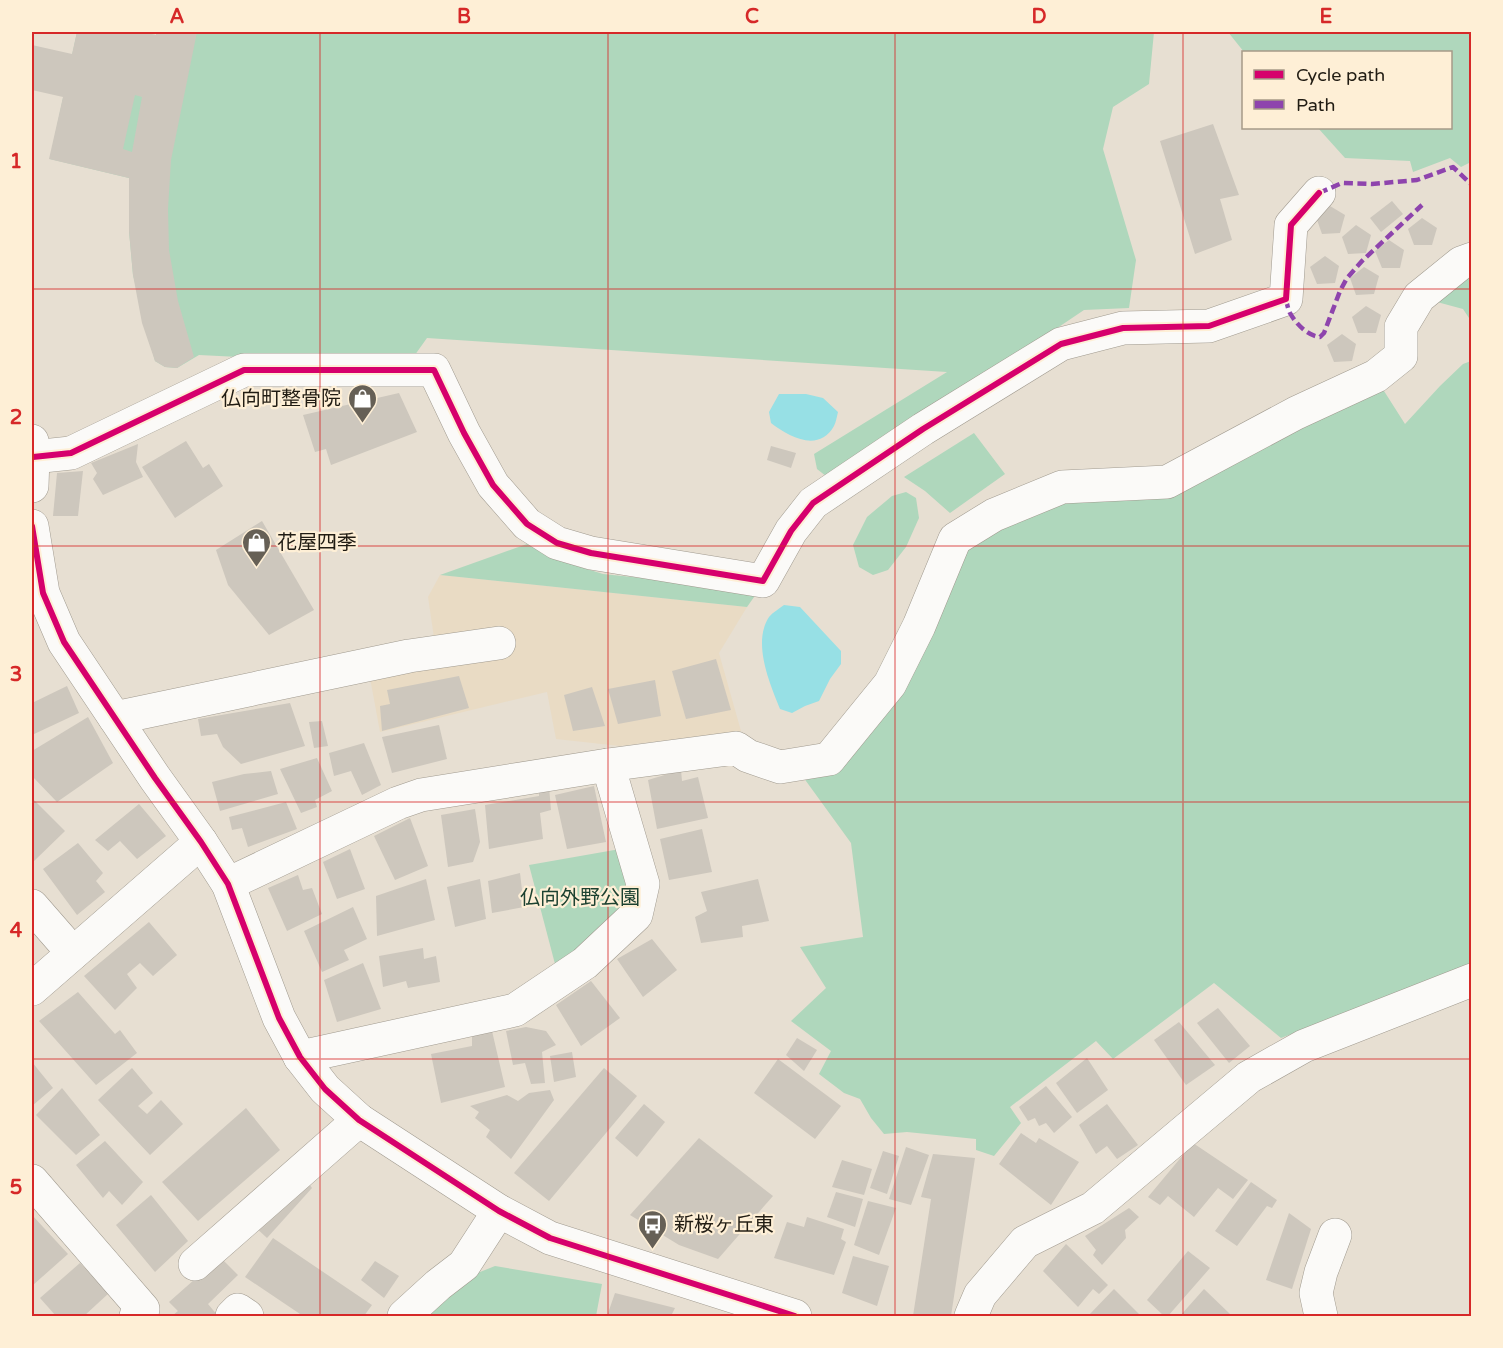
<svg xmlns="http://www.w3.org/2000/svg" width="1503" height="1348" font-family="'Varela Round','Noto Sans JP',sans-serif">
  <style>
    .built { fill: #e9dbc4 }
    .green { fill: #afd7bc }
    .water { fill: #97e0e5 }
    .building { fill: #cdc7bd; fill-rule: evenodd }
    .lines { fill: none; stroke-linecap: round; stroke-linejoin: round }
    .minor-casing { stroke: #a09a8f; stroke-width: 34 }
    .minor { stroke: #fbfaf8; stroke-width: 33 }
    .quiet { stroke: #8e44ad; stroke-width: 4.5; stroke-dasharray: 9 4.5; stroke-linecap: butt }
    .cycleway-casing { stroke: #feefd6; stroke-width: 10 }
    .cycleway { stroke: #d6006c; stroke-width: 6 }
    .grid { fill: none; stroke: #d62828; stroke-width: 1.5; stroke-opacity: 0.55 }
    .labels { text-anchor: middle; stroke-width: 4.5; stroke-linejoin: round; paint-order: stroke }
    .poi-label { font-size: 20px; fill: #211c13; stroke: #feefd6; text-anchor: start }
    .park-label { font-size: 20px; fill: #1d4231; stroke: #feefd6 }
    .neatline { fill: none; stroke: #d62828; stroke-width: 2 }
    .grid-label { font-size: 20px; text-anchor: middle; font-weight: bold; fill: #d62828 }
  </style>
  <rect width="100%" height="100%" fill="#e7dfd2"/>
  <polygon class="built" points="440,575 747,607 719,653 741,731 620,746 556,739 547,692 380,732 368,667 437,658 428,597"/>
  <g class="green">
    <polygon points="77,32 138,32 156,35 157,32 1154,32 1149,84 1113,107 1103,149 1136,260 1129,308 1084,310 831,480 817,469 814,454 947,372 427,338 412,359 239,357 199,355 177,368 165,367 155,361 133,275 129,231 129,178 50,159"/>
    <polygon points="1228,32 1471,32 1471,162 1461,167 1450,158 1413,172 1410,161 1345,158 1318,128 1450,128 1450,52 1244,52"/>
    <polygon points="1471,262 1471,321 1463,309 1437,302"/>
    <polygon points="1471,361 1471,966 1281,1038 1214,983 1113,1059 1096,1041 1010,1107 1021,1123 994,1156 976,1150 976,1139 907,1132 884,1134 871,1118 860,1099 844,1093 819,1074 831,1051 791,1021 826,988 800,947 863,937 851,843 798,770 832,763 958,542 1000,515 1168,484 1377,380 1405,424 1440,386 1463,364"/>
    <polygon points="974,433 1005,474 950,513 925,491 904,477"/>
    <polygon points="906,492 916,498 919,518 906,547 888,570 873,575 859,567 853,545 867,517 892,496"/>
    <polygon points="527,544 555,559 603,574 759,590 747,607 440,575"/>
    <polygon points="620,849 629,892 622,914 577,953 555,964 529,865"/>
    <polygon points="495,1266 602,1284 596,1316 421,1316 465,1278"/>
  </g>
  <g class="water">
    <path d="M 779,394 L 806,394 L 823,398 L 838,412 C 837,416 836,422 834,426 C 819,453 789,437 771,423 L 769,412 Z"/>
    <path d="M 784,605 L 800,607 L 841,651 L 841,664 L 830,679 L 819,701 L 805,706 L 792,713 L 780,709 C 770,684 752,643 769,617 C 773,612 779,609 784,605 Z"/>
  </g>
  <g class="building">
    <path d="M 77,32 L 138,32 L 156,35 L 157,32 L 197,32 L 171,160 L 168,209 L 169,250 L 178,301 L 194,357 L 177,368 L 165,367 L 155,361 L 142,323 L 133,275 L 129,231 L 129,178 L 49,159 L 63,97 L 32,90 L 32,45 L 72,54 ZM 135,95 L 142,97 L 132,152 L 123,149 Z"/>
    <polygon points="1213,124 1239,195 1220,199 1232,240 1195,254 1160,141"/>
    <polygon points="1392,201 1403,214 1381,232 1370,218"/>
    <polygon points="1330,206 1345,215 1340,233 1322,234 1316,217"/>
    <polygon points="1422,218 1437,228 1432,245 1414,245 1408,229"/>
    <polygon points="1356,225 1371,235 1366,253 1348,254 1342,237"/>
    <polygon points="1389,240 1404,250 1400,268 1382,268 1375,251"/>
    <polygon points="1325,256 1339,266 1335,283 1317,284 1310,267"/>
    <polygon points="1364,267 1379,276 1374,294 1356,295 1350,278"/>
    <polygon points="1366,306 1381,315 1376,333 1358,333 1352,317"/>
    <polygon points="1342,334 1356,344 1352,361 1334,362 1327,345"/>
    <polygon points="399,393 417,432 331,465 326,449 315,452 303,415"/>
    <polygon points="186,441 203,468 209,464 223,486 175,518 142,467"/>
    <polygon points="138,444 136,462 143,477 103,495 93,479 97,473 91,463"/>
    <polygon points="771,446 796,453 791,468 767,460"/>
    <polygon points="83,471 78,516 53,516 57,473"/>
    <polygon points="262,521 314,610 269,635 228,585 216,550"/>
    <polygon points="716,659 731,710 686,719 672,671"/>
    <polygon points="459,676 469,708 382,731 380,706 390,704 387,690"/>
    <polygon points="655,680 661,716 618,724 608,689"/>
    <polygon points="67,686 79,713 32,735 32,703"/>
    <polygon points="592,687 605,726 573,731 564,695"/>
    <polygon points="290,703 305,746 241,764 223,747 217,734 201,736 198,719"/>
    <polygon points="88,717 113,763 57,802 32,776 32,751"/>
    <polygon points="322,721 328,746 314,748 309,722"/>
    <polygon points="439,725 447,759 392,773 382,737"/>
    <polygon points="364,743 381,785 362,795 351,771 334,776 329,753"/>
    <polygon points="317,758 332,791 315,800 317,807 301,813 280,769"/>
    <polygon points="681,770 682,781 698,777 708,818 657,829 648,780"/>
    <polygon points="271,771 278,794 220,811 212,782 244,774"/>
    <polygon points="594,786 606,842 567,849 555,795"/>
    <polygon points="549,787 551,810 540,813 543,839 489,849 485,805 539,796 539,789"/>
    <polygon points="32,798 65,831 32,863"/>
    <polygon points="286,802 297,829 248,847 242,828 232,830 229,817"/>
    <polygon points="139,804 166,836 137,859 120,841 108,851 95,840"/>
    <polygon points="475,809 480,842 473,862 448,867 441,815"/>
    <polygon points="410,818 428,866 395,880 374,836"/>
    <polygon points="702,829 712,872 669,880 660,839"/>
    <polygon points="78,843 103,873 96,881 105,892 77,915 43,869"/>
    <polygon points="350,849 365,889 337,899 323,862"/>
    <polygon points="520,873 524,907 492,913 488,881"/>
    <polygon points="298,875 303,890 312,888 322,914 287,931 268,888"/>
    <polygon points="426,879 435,920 377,936 376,896"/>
    <polygon points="480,879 486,919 455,927 447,887"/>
    <polygon points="758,879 769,921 742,926 743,937 701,943 695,917 707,911 701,892"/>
    <polygon points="353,907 367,939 344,950 349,960 322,972 304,931"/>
    <polygon points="149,922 177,955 153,976 140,963 127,974 137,988 115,1010 84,976"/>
    <polygon points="652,939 677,970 643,997 617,959"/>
    <polygon points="423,948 424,959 436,956 440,982 408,988 406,981 383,987 379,956"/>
    <polygon points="363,963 381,1009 337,1022 324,980"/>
    <polygon points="591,981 620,1018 581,1046 556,1005"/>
    <polygon points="78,992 115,1034 120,1030 137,1053 96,1085 39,1021"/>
    <polygon points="1218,1008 1250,1046 1229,1063 1197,1023"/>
    <polygon points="1179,1022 1215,1065 1186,1085 1154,1040"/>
    <polygon points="526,1027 546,1031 556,1045 542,1052 545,1083 531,1084 525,1063 513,1065 506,1031"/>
    <polygon points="492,1031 505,1087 441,1103 431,1054 472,1046 472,1036"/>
    <polygon points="797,1038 817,1050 804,1071 786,1055"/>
    <polygon points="572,1052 576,1077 554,1082 550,1056"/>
    <polygon points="1087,1058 1108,1090 1077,1113 1056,1083"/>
    <polygon points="778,1059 841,1106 815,1139 754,1093"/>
    <polygon points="32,1062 53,1088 32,1106"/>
    <polygon points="132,1068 153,1093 138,1106 147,1114 161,1100 183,1124 150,1155 98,1100"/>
    <polygon points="604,1068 637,1096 549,1201 514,1173"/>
    <polygon points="1046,1086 1072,1117 1054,1133 1046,1123 1039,1126 1035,1118 1028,1121 1019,1107"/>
    <polygon points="62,1088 100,1135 76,1155 36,1115"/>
    <polygon points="550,1090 554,1100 511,1159 486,1137 490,1130 475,1118 479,1112 470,1106 507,1095 518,1101 529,1093"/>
    <polygon points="644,1104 665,1122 637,1157 615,1138"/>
    <polygon points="1107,1104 1138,1145 1117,1159 1107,1146 1096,1154 1079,1125"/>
    <polygon points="246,1108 280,1150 198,1221 162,1182"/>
    <polygon points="1021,1133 1036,1143 1039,1138 1079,1162 1051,1205 999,1164"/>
    <polygon points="699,1138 773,1196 718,1259 679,1245 630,1215"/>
    <polygon points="105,1141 143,1182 122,1205 109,1191 103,1198 76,1165"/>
    <polygon points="1193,1143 1248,1180 1233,1199 1218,1188 1194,1217 1168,1196 1160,1205 1148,1197"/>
    <polygon points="906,1147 929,1155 911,1205 889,1199"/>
    <polygon points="883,1151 899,1156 887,1194 870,1188"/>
    <polygon points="933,1154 975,1158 951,1316 913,1316 931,1199 921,1197"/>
    <polygon points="842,1160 872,1169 864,1195 832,1187"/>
    <polygon points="305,1178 312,1188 267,1238 253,1225"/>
    <polygon points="1251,1182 1277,1200 1272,1208 1267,1206 1237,1246 1215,1231"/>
    <polygon points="836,1192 863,1199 855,1227 827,1217"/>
    <polygon points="151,1195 188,1241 155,1272 116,1225"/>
    <polygon points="868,1201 896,1208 879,1255 854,1245"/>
    <polygon points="1129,1208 1139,1217 1125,1230 1126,1238 1102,1265 1093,1255 1096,1250 1085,1236"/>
    <polygon points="1289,1213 1311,1229 1292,1289 1266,1280"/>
    <polygon points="32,1215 68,1254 33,1285 32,1283"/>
    <polygon points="807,1217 844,1229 841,1239 846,1242 834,1275 774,1258 787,1222 804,1227"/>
    <polygon points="273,1238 372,1305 364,1316 303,1316 245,1277"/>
    <polygon points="1066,1244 1108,1285 1099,1294 1093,1289 1078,1307 1043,1271"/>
    <polygon points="1188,1251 1210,1268 1168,1316 1164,1316 1147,1300"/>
    <polygon points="853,1256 889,1266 877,1306 842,1293"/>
    <polygon points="220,1257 238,1275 208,1304 218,1316 172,1316 178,1311 169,1302"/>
    <polygon points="375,1261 399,1276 384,1298 361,1280"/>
    <polygon points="80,1263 109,1293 84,1316 56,1316 40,1298"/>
    <polygon points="1114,1289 1139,1314 1136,1316 1088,1316"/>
    <polygon points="1204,1289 1230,1314 1227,1316 1180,1316"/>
    <polygon points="615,1293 675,1308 671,1316 607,1316"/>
  </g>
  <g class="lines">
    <defs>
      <g id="minor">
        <polyline points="32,441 33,457 32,486"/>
        <polyline points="33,457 71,453 244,370 434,370 464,433 493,485 527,524 557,543 591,553 763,581 791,531 813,503 923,429 1061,344 1123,328 1209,326 1286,299 1291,225 1319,193"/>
        <polyline points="32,526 43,593 64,642 155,778 201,842 228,884 279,1018 300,1057 325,1089 359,1120 499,1211 550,1238 795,1316"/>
        <polyline points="115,718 409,656 499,643"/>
        <polyline points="608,765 736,748 748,756 780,767 829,759 890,684 919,626 955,539 994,515 1062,487 1167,482 1296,413 1376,376 1401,356 1401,327 1419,297 1461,263 1472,259"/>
        <polyline points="228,884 398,803 421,795 608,765 643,884 636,915 585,963 515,1010 300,1057"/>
        <polyline points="32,906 73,953"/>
        <polyline points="32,989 201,842"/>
        <polyline points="32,1181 143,1309 136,1316"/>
        <polyline points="195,1264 359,1120"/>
        <polyline points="232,1316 238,1310 247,1316"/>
        <polyline points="404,1316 438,1285 464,1265 499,1211"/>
        <polyline points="971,1316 980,1295 1025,1242 1093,1208 1249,1077 1304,1046 1472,980"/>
        <polyline points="1321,1316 1316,1293 1321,1272 1335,1235"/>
      </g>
    </defs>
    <use href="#minor" class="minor-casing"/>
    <use href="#minor" class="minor"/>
    <g class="quiet">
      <polyline points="1319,193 1342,183 1372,184 1417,180 1453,167 1472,185"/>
      <path d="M 1286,299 C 1287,304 1288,309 1290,313 C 1296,324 1308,336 1320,337 L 1324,333 L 1340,291 L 1347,278 L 1362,261 L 1422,205"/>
    </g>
    <defs>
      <g id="cycleway">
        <polyline points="33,457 71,453 244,370 434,370 464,433 493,485 527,524 557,543 591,553 763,581 791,531 813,503 923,429 1061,344 1123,328 1209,326 1286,299 1291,225 1319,193"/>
        <polyline points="32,526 43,593 64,642 155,778 201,842 228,884 279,1018 300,1057 325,1089 359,1120 499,1211 550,1238 795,1316"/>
      </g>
    </defs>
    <use href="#cycleway" class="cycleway-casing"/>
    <use href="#cycleway" class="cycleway"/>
  </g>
  <path class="grid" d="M 320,32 L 320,1316M 608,32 L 608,1316M 895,32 L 895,1316M 1183,32 L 1183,1316M 32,289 L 1472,289M 32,546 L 1472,546M 32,802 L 1472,802M 32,1059 L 1472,1059"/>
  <defs>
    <symbol id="shop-pin" viewBox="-11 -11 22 30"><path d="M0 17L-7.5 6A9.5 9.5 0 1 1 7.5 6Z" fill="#666056" stroke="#feefd6"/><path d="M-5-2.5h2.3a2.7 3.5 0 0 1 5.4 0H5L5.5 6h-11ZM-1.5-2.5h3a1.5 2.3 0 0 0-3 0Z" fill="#fff"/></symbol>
    <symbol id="bus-pin" viewBox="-11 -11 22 30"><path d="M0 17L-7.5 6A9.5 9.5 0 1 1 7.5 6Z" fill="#666056" stroke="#feefd6"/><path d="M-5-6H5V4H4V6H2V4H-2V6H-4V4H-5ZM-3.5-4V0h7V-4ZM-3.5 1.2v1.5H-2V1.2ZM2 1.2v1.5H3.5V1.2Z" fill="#fff"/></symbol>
  </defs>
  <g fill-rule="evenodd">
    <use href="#shop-pin" x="346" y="382" width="33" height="45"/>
    <use href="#shop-pin" x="240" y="526" width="33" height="45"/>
    <use href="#bus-pin" x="636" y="1208" width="33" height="45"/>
  </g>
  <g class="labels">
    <g class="poi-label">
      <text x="341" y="405" text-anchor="end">仏向町整骨院</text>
      <text x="277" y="549">花屋四季</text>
      <text x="674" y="1231">新桜ヶ丘東</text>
    </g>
    <g class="park-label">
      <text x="580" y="904">仏向外野公園</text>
    </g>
  </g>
  <rect width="1503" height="1348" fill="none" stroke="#feefd6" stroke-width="66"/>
  <rect x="1242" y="51" width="210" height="78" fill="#feefd6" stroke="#a69b88" stroke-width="1.5"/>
  <rect x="1254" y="70" width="30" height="9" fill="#d6006c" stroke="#a69b88" stroke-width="1.5"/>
  <text x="1296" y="81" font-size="18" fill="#211c13">Cycle path</text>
  <rect x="1254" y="100" width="30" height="9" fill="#8e44ad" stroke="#a69b88" stroke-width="1.5"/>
  <text x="1296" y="111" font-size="18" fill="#211c13">Path</text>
  <rect x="33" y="33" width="1437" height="1282" class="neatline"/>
  <g class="grid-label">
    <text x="177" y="23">A</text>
    <text x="464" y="23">B</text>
    <text x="752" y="23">C</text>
    <text x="1039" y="23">D</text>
    <text x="1326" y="23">E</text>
    <text x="16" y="168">1</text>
    <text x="16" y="424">2</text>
    <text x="16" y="681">3</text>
    <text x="16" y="937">4</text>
    <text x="16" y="1194">5</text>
  </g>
</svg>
